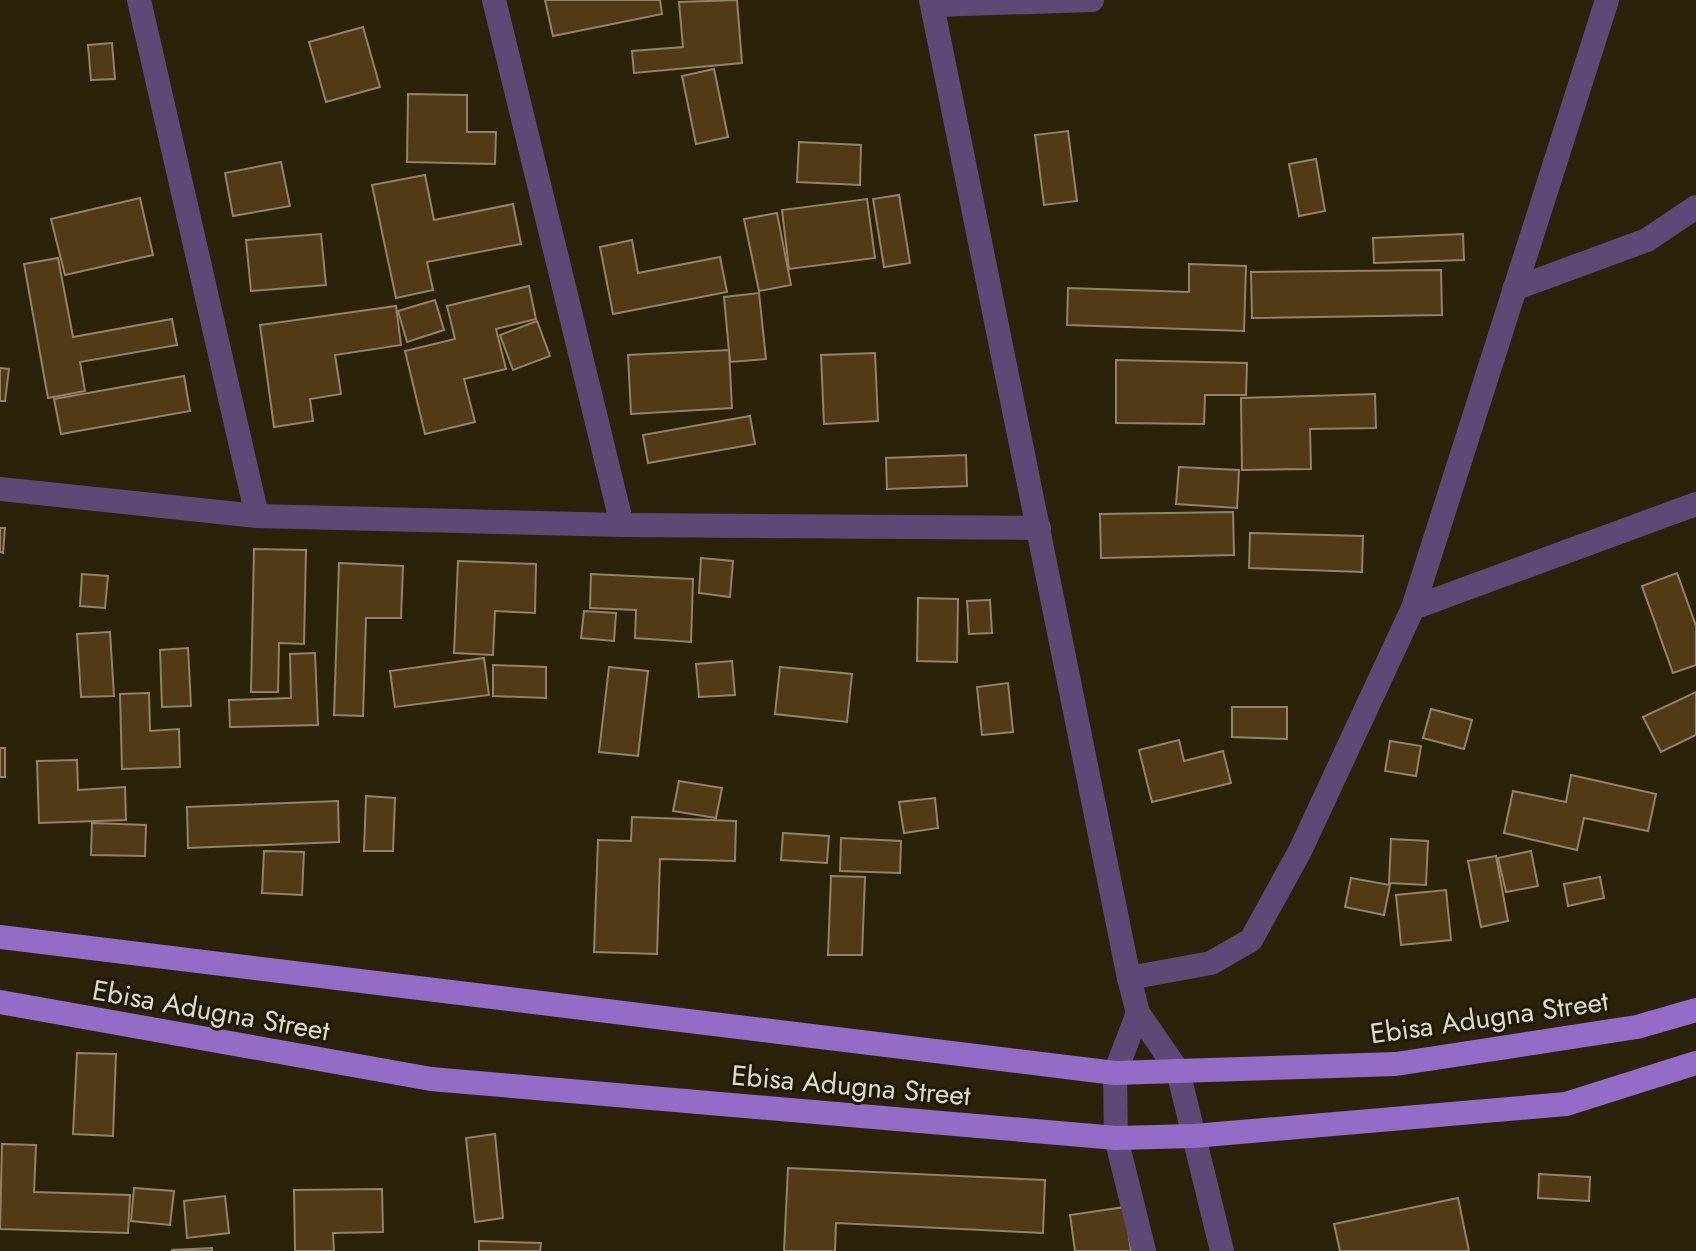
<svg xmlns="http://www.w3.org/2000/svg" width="1696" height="1251" font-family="Jost,sans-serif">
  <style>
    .building { fill: #513a14; stroke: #93826a; stroke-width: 2 }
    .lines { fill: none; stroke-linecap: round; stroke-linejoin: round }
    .minor { stroke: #5c4975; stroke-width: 24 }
    .major { stroke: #946bc6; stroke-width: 24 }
    .labels { text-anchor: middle; stroke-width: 6; stroke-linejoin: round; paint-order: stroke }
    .street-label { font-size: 28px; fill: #dedbcc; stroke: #201a02 }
  </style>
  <rect width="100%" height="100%" fill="#2a230a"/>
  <g class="building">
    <polygon points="545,0 660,0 662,14 553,36"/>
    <polygon points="737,0 742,63 634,73 632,51 683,47 679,2"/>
    <polygon points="363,27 380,87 326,102 309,42"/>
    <polygon points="112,43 115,79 91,80 88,45"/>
    <polygon points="714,69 728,137 696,144 682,76"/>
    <polygon points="408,94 467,95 467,132 496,132 495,164 407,162"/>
    <polygon points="1068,131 1077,201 1044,205 1035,135"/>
    <polygon points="799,142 861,145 860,185 797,182"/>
    <polygon points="1316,159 1325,211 1299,216 1289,164"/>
    <polygon points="281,162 290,206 233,216 225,173"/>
    <polygon points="425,175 434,220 513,204 521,244 427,262 433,290 396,298 372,185"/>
    <polygon points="899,195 910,263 884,267 873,199"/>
    <polygon points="140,198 153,255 65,275 51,219"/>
    <polygon points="867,199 875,258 789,269 782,210"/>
    <polygon points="777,213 791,285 759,291 744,219"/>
    <polygon points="321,234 326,285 251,291 246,240"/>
    <polygon points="1463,234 1464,260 1374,263 1373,238"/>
    <polygon points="632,240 638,273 720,257 727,292 613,314 600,247"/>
    <polygon points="58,258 73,337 172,319 177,345 80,362 85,391 48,398 24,264"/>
    <polygon points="1189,264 1246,266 1244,331 1067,325 1068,288 1189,292"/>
    <polygon points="1441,270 1442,315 1252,318 1251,272"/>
    <polygon points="529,286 536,319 496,329 506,369 464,379 475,422 425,434 405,351 455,339 447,306"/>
    <polygon points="759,293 766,359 730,362 724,297"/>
    <polygon points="435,300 444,330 407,342 398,311"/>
    <polygon points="396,306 401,345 335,355 341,394 310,399 313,421 274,427 260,325"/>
    <polygon points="537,321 550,356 513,370 500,335"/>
    <polygon points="729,350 732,408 631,414 628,355"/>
    <polygon points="875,353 878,421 824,424 821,355"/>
    <polygon points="1116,360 1247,363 1246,395 1205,395 1204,424 1116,423"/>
    <polygon points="0,368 9,369 5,401 0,401"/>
    <polygon points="184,376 190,411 61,434 54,399"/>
    <polygon points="1375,394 1376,428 1310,429 1311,469 1242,470 1241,398"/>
    <polygon points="750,416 755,444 648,463 643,435"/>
    <polygon points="966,455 967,486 887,489 886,458"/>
    <polygon points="1179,467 1239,470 1237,508 1176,504"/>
    <polygon points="1233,512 1234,555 1101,558 1100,514"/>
    <polygon points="0,528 5,528 3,553 0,552"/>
    <polygon points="1250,533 1363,536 1362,572 1249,568"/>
    <polygon points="254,549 306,550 304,644 279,643 278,692 251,692"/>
    <polygon points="701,558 733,561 730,597 699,593"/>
    <polygon points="458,561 536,564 535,613 495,611 493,655 454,653"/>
    <polygon points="339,563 403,566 401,618 366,618 363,716 334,715"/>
    <polygon points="1677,573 1696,626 1696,665 1673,673 1642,586"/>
    <polygon points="82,574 108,576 105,608 80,606"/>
    <polygon points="591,574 693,579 691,642 635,638 636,610 590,608"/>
    <polygon points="918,598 958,599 957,662 917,661"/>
    <polygon points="990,600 992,633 969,634 967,601"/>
    <polygon points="584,611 616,613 614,641 581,638"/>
    <polygon points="110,632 114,696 81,697 77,634"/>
    <polygon points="188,648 191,706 162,707 160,650"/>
    <polygon points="315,653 318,725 230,727 229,700 291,698 290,654"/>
    <polygon points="484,658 489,695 395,707 390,671"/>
    <polygon points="732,661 735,695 699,697 696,664"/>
    <polygon points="493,665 546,667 546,698 493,696"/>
    <polygon points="609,667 648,671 638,756 599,752"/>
    <polygon points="780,667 852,674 847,722 775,714"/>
    <polygon points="1008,683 1013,732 982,735 977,687"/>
    <polygon points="1696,692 1696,735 1661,752 1643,717"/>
    <polygon points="149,693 150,731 179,729 180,767 122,769 120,694"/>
    <polygon points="1232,707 1287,707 1287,739 1232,737"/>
    <polygon points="1431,709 1472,720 1464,749 1423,738"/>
    <polygon points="1179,740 1184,761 1223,751 1231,783 1152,802 1139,750"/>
    <polygon points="1390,741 1421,746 1416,776 1385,771"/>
    <rect x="0" y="748" width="5" height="29"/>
    <polygon points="77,760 78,790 125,787 126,820 39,823 37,761"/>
    <polygon points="1571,775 1656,794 1648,831 1584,818 1577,850 1504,833 1513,791 1566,802"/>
    <polygon points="679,781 722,788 716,818 673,811"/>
    <polygon points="366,796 395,798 393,851 364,851"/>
    <polygon points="935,798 938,828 904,833 899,802"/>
    <polygon points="338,801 339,842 188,848 187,807"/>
    <polygon points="632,817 736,821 735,861 660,859 657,954 594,952 598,840 631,841"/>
    <polygon points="92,823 146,825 145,856 91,855"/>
    <polygon points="783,833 829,836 827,863 781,860"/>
    <polygon points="841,838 901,841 900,873 840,871"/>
    <polygon points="1391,839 1428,841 1426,885 1389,883"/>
    <polygon points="264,851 304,852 302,895 262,893"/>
    <polygon points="1531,851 1538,886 1506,892 1498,858"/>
    <polygon points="1496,856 1508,921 1481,927 1468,861"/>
    <polygon points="831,876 865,877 862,955 828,955"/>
    <polygon points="1600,877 1604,898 1568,906 1564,884"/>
    <polygon points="1351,878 1390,885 1384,915 1345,907"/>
    <polygon points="1446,890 1451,940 1401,945 1396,895"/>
    <polygon points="77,1053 116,1054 113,1136 73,1134"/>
    <polygon points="495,1134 503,1218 475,1222 466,1138"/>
    <polygon points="2,1144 36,1145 34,1192 130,1195 128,1233 0,1229"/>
    <polygon points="788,1168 1045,1180 1043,1233 836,1223 835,1251 784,1251"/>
    <polygon points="1539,1174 1590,1177 1589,1201 1538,1198"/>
    <polygon points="134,1188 174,1191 170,1225 131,1221"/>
    <polygon points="382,1189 383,1232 333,1233 334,1251 295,1251 294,1190"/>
    <polygon points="225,1196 229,1233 187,1238 184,1201"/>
    <polygon points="1458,1198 1469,1251 1340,1251 1334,1224"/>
    <polygon points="1125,1207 1131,1251 1075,1251 1070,1215"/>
    <polygon points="479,1241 541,1243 540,1251 479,1251"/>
    <polygon points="212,1248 212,1251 172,1251 172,1250"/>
  </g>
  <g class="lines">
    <g class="minor">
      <polyline points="139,0 257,516"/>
      <polyline points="494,0 622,525"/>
      <polyline points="931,0 1129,978 1138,1013 1178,1071 1222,1251"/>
      <polyline points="933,5 1092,0"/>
      <polyline points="1514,289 1647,240 1696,207"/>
      <polyline points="0,489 257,516 622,525 1039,528"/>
      <polyline points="1413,608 1696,504"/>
      <polyline points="1129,978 1211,963 1251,940 1300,851 1413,608 1607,0"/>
      <polyline points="1138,1013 1115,1073 1116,1138 1144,1251"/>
    </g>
    <g class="major">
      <polyline points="0,937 1115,1073 1396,1064 1637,1027 1696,1010"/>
      <polyline points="0,1002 431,1079 1116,1138 1194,1136 1566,1104 1696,1063"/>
    </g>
  </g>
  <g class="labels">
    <g class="street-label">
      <text transform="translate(211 1010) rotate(10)" y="10">Ebisa Adugna Street</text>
      <text transform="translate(1489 1017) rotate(-8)" y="10">Ebisa Adugna Street</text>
      <text transform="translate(851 1085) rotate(5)" y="10">Ebisa Adugna Street</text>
    </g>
  </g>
</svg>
